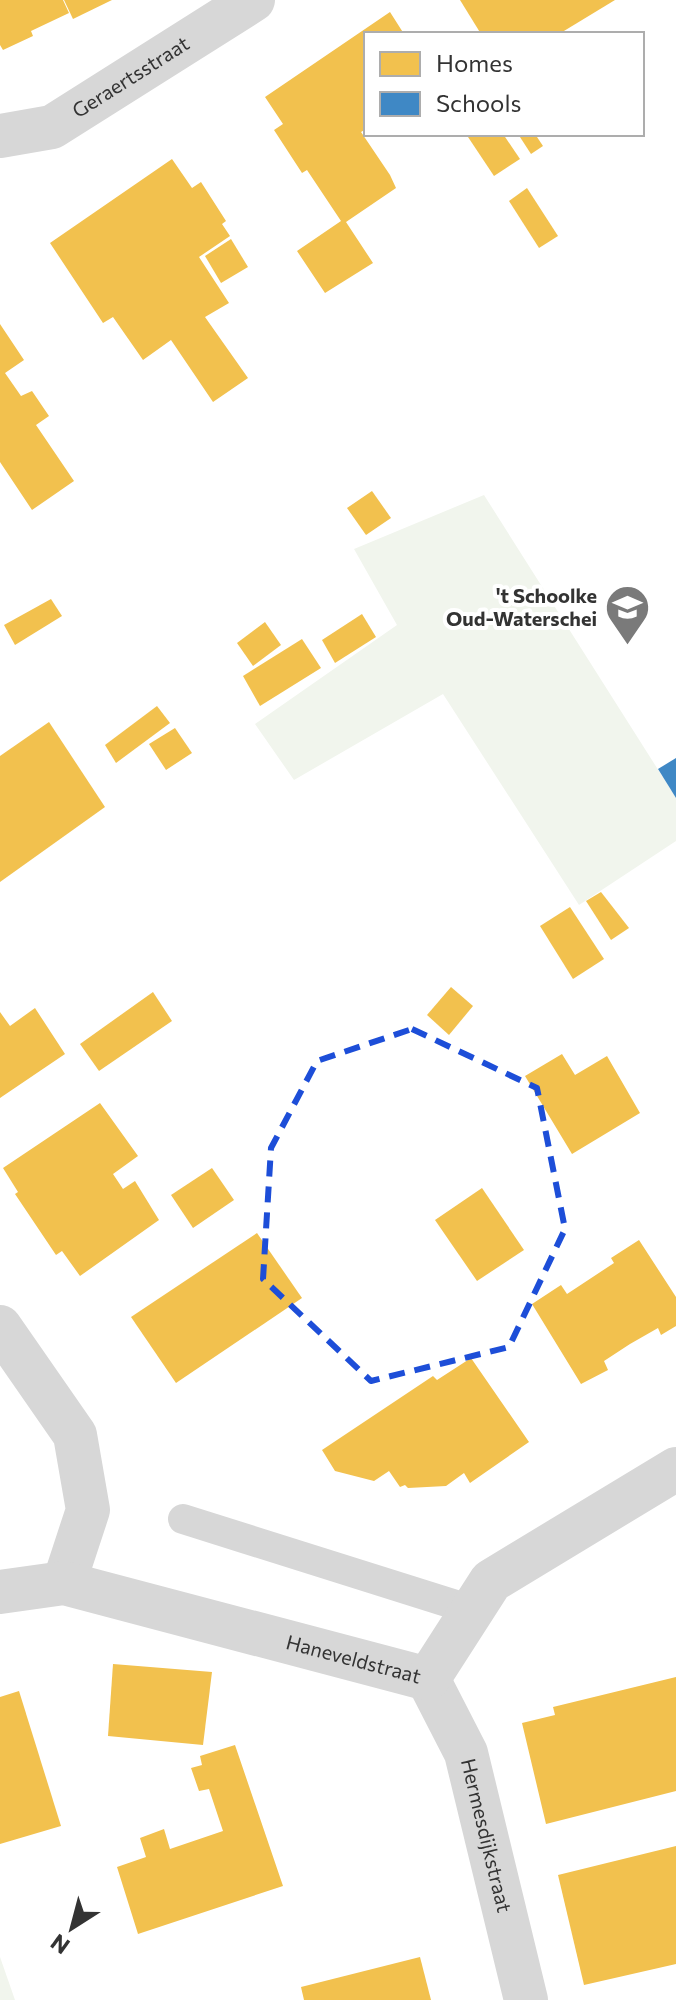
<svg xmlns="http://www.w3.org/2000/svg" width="676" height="2000" font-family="Commissioner,sans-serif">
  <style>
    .green { fill: #f1f5ed }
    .homes { fill: #f2c14e }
    .schools { fill: #3f88c5 }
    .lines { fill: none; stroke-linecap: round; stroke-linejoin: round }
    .service { stroke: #d7d7d7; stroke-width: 30 }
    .minor { stroke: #d7d7d7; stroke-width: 44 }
    .marked { fill: none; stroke: #1d4ed8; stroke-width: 6; stroke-dasharray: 16 10; stroke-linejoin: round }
    .labels { text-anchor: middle; stroke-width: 8; stroke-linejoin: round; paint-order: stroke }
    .street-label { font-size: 20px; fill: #333; stroke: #fff }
    .poi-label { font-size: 20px; font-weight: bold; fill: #333; stroke: #fff; text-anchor: end }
  </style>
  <rect width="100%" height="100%" fill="#fff"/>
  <g class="green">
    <polygon points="484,495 676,798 676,841 579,905 443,694 294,780 255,724 397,625 354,549"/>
    <polygon points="0,1957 15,2000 0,2000"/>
  </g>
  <g class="homes">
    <polygon points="0,0 63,0 69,13 31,31 33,36 3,50 0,45"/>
    <polygon points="64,0 112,0 73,19"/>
    <polygon points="460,0 615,0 559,34 481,34"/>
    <polygon points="390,12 404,34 366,34 366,129 361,132 390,175 396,188 346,222 373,263 325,293 297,251 341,221 307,170 302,173 274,130 283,124 265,97"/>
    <polygon points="466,134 503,134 520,159 494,176"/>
    <polygon points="518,134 535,134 543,146 531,154"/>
    <polygon points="172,159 192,188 201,182 226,221 222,224 230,236 199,257 229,303 205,317 248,378 213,402 171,340 143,360 113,317 103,323 50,243"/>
    <polygon points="527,188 558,236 539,248 509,201"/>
    <polygon points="231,239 248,267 221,283 205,256"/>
    <polygon points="0,324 24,360 5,373 21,396 32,391 49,416 36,425 74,481 32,510 0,462"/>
    <polygon points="372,491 391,518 366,535 347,508"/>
    <polygon points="51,599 62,616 15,645 4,625"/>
    <polygon points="362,614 376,637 335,663 322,640"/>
    <polygon points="265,622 281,645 253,666 237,643"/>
    <polygon points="302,639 321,668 260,706 243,676"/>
    <polygon points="157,706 170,723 116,763 105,745"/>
    <polygon points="49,722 105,807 0,882 0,756"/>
    <polygon points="175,728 192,753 166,770 149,744"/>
    <polygon points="601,892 629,928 611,940 586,901"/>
    <polygon points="570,907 604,959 573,979 540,926"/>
    <polygon points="451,987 473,1006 449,1035 427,1015"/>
    <polygon points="153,992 172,1021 99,1071 80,1044"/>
    <polygon points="35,1008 65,1054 0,1098 0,1012 10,1026"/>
    <polygon points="562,1054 575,1075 607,1056 640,1113 572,1154 525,1076"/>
    <polygon points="100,1103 138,1156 113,1174 123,1189 135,1181 159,1220 80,1276 62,1251 56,1255 15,1194 18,1192 3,1168"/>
    <polygon points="212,1168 234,1200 193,1228 171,1195"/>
    <polygon points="482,1188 524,1250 477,1281 435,1220"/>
    <polygon points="257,1233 302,1298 176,1383 131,1317"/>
    <polygon points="639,1240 676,1297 676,1326 661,1335 658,1328 630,1344 604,1361 608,1370 581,1384 532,1304 561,1285 567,1294 614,1263 611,1258"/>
    <polygon points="471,1358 529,1442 470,1483 464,1473 446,1486 408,1488 405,1485 400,1487 389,1471 374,1481 335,1471 322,1450 433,1376 437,1380"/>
    <polygon points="113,1664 212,1672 203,1745 108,1736"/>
    <polygon points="676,1677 676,1791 546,1824 522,1723 555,1715 553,1707"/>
    <polygon points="19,1691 61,1826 0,1844 0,1697"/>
    <polygon points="235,1745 283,1886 138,1934 117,1867 146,1857 140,1838 164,1829 170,1849 223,1831 209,1789 199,1791 191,1768 202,1765 200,1756"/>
    <polygon points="676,1846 676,1964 584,1985 558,1875"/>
    <polygon points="420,1957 431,2000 304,2000 301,1987"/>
  </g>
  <polygon class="schools" points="676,758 676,798 658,769"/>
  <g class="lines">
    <polyline class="service" points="183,1519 472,1610"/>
    <g class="minor">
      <path id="s1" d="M 0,136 L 52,127 L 253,0"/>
      <polyline points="0,1327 75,1435 88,1510 64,1583"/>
      <path id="s2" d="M 0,1592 L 64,1583 L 428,1679"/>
      <path id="s3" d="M 428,1679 L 466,1753 L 526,2000"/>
      <polyline points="428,1679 491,1581 676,1469"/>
    </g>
  </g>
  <path class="marked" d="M 412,1029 L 537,1088 L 565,1229 L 509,1347 L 371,1381 L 263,1279 L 271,1148 L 317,1061 Z"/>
  <defs>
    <symbol id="school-pin" viewBox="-11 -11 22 30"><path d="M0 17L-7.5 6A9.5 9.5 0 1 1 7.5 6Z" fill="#7a7a7a" stroke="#fff"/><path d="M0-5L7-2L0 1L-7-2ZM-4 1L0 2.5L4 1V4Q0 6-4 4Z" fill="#fff"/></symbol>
  </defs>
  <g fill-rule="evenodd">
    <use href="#school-pin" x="602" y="582" width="51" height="69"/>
  </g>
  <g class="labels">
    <g class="street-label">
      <text dy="7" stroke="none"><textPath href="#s1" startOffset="146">Geraertsstraat</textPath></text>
      <text dy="7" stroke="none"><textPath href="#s2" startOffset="364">Haneveldstraat</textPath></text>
      <text dy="7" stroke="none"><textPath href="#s3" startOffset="168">Hermesdijkstraat</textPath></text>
    </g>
    <g class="poi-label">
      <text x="597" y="603">'t Schoolke<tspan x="597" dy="23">Oud-Waterschei</tspan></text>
    </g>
  </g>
  <rect x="364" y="32" width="280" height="104" fill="#ffffff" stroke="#adadad" stroke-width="2"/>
  <rect x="380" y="52" width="40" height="24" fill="#f2c14e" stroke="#adadad" stroke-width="2"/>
  <text x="436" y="72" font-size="24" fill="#333333">Homes</text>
  <rect x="380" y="92" width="40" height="24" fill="#3f88c5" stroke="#adadad" stroke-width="2"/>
  <text x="436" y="112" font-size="24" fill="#333333">Schools</text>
  <g transform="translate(72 1928) rotate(216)" stroke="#ffffff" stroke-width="6" paint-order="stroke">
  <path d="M0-6L14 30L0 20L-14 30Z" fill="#333333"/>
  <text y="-12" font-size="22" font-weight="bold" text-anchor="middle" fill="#333333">N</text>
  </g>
</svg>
